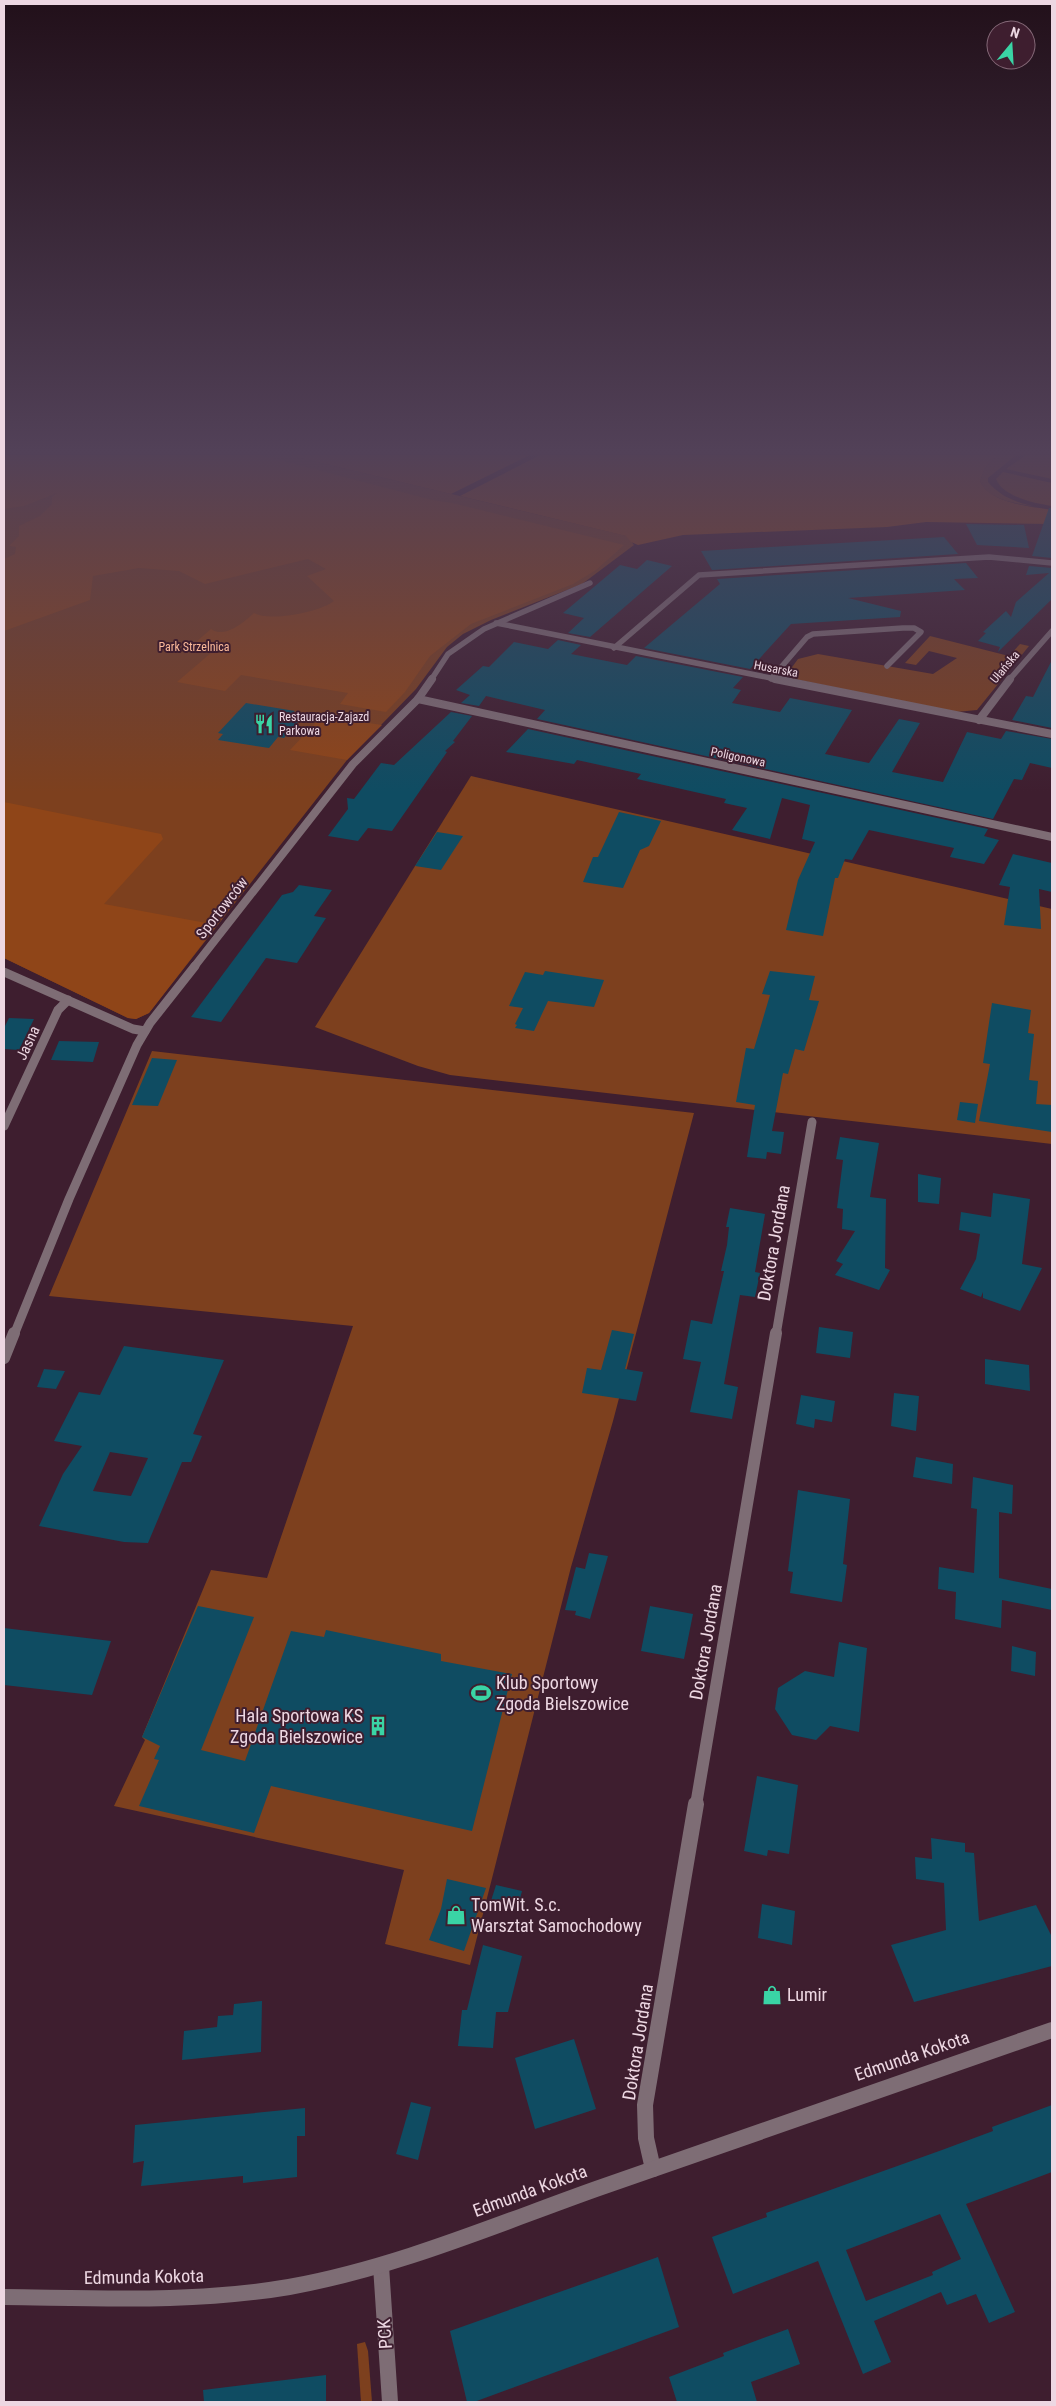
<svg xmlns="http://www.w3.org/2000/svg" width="1056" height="2406" font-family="'Roboto Condensed',sans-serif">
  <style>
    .green { fill: #7d401e }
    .forest { fill: #8f4518 }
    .building { fill: #0f4c62; fill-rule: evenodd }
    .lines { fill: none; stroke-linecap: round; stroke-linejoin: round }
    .minor-far4 { stroke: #7e6d75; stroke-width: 5.5 }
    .minor-far3 { stroke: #7e6d75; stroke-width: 8 }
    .minor-far2 { stroke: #7e6d75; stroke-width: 9 }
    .minor-far1 { stroke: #7e6d75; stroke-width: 12 }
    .minor { stroke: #7e6d75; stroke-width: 16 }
    .tertiary { stroke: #7e6d75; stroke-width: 16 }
    .labels { text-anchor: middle; stroke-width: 4; stroke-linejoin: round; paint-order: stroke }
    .far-park-label { font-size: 12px; fill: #fbba9a; stroke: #3e1e2f }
    .far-street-label { font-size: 12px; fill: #edd7e2; stroke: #3e1e2f }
    .far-poi-label { font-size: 12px; fill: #edd7e2; stroke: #3e1e2f; text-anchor: start }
    .street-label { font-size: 15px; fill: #edd7e2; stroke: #3e1e2f }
    .near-street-label { font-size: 18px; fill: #edd7e2; stroke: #3e1e2f }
    .near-poi-label { font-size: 18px; fill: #edd7e2; stroke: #3e1e2f; text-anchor: start }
  </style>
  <rect width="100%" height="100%" fill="#3e1e2f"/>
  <g class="green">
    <polygon points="4,455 288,455 627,536 634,545 582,584 491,620 463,634 447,647 416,689 347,760 149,1013 136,1019 128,1018 4,958"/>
    <path d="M 997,455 L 1016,455 L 988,478 L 988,482 C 1003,499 1019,503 1041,508 C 1022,504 989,502 980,481 L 985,468 Z"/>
    <polygon points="1026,455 1052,455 1052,479 1006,469"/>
    <path d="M 1003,472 L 1052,483 L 1052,506 C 1035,503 1003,497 996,479 Z"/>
    <polygon points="930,636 1009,656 1020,644 1029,646 977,710 956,712 794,679 787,674 798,659 818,654 933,674 957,658 929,651 916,665 905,663"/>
    <polygon points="471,776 1052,909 1052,1144 450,1075 418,1066 315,1027"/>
    <polygon points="152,1051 694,1113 613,1421 571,1567 470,1965 385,1944 404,1870 114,1806 145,1740 142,1737 211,1570 267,1578 353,1326 49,1296"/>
    <polygon points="365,2342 368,2351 372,2402 361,2402 357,2344"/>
  </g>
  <g class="forest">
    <path d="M 4,455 L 260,455 L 432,500 L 452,503 L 624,545 L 596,570 L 573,584 L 471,624 L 430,656 L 405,692 L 386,712 L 340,704 L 348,693 L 241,675 L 225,691 L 177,682 L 212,652 L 189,648 L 211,629 C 225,639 244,622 254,613 C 270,622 320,612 334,601 L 307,576 L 326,569 L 308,559 L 205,584 L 179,571 L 139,568 L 93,576 L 90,600 L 4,631 L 4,559 L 15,554 L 16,547 L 9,546 L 19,536 L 19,526 L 40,516 L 52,504 L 52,497 L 57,493 L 24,506 L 4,509 Z"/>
    <polygon points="288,455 530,455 451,494"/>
    <path d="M 540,455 L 997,455 L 985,468 L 980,481 C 990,504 1031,506 1052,510 L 1052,524 L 926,522 L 887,527 L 683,535 L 638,545 L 631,542 L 626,536 L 460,496 Z"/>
    <polygon points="322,716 382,725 347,760 290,750"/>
    <polygon points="4,802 161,834 163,839 104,904 217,925 149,1013 136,1019 128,1018 4,958"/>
  </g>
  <g class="building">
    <polygon points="1049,508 1052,508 1052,558 1032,556"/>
    <polygon points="966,524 1024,525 1029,548 977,545"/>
    <polygon points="944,537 958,554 712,570 701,551"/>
    <polygon points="647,560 672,566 590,637 568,633 584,618 563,613 620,565 637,569"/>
    <polygon points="966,563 978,578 954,579 965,590 848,598 901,611 900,617 791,624 750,669 644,648 720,584 717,579"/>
    <polygon points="1029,566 1052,568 1052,599 998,652 1000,647 978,641 986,633 983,632 1006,611 1011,617 1016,602 1049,573 1026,575"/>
    <polygon points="558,640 581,645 571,654 627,665 636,656 743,677 733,688 741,690 732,703 780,712 790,698 852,710 825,754 869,763 899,719 920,723 892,772 943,782 967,732 1001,739 1006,731 1052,739 1052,768 1030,763 1022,780 1014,779 993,819 537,719 545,710 486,696 479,706 461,703 470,695 456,690 483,666 489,667 514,642 548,649"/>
    <polygon points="1052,660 1052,728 1012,720 1026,696 1033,697"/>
    <polygon points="246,703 295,711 292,713 304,715 284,738 278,737 269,748 218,740 223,734 218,733"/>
    <polygon points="451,712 472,716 453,741 455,742 445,751 447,752 392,831 368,828 358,841 328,836 348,809 347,798 354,799 381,763 394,765"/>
    <polygon points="528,729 988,829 984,836 999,840 984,864 950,857 954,848 869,830 852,860 845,859 838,878 835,878 823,936 786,930 798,880 815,842 802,839 810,805 782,798 770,839 732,830 747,808 724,803 726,799 637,779 641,774 577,760 574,764 506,752"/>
    <polygon points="619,812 661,821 649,846 640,850 623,888 583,882 593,857 598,857"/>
    <polygon points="437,832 463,836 441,870 415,866"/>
    <polygon points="1013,854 1052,863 1052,892 1039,889 1041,929 1004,925 1010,887 999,885"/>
    <polygon points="299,885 332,890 314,916 326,918 297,963 266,958 221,1022 191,1017 282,895 293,892"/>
    <polygon points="545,971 604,980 594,1007 548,1001 534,1031 515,1028 517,1025 515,1024 523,1008 509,1006 525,972 543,975"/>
    <polygon points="770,971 815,976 809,1000 819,1001 804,1051 795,1049 788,1074 783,1073 772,1131 784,1132 781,1154 767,1152 766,1159 747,1157 755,1105 736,1102 746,1048 754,1049 770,995 762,994"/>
    <polygon points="992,1003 1031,1010 1028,1033 1034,1034 1029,1080 1038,1081 1036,1104 1052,1105 1052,1132 979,1121 990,1064 983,1063"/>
    <polygon points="9,1018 34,1019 19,1050 4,1049 4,1028"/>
    <polygon points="59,1041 99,1042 93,1062 51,1060"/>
    <polygon points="152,1058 177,1060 158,1106 132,1105"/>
    <polygon points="960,1102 978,1104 975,1123 957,1120"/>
    <polygon points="840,1137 879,1143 870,1197 886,1199 885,1268 890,1270 879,1290 835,1275 843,1264 836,1261 855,1231 842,1229 843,1209 837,1208 843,1160 836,1159"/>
    <polygon points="918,1174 941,1178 939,1204 918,1202"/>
    <polygon points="993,1193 1030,1199 1022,1264 1042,1268 1020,1311 983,1298 983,1292 981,1297 960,1289 976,1259 980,1234 959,1230 961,1212 991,1217"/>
    <polygon points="730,1208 765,1214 755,1272 760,1273 755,1297 740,1295 724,1384 738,1387 732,1419 690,1412 701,1362 683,1359 691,1320 712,1324 724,1271 721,1271 727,1245 729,1227 726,1227"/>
    <polygon points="819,1327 853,1332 850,1358 816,1353"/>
    <polygon points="612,1330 634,1334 625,1369 643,1372 636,1401 582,1393 587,1368 601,1370"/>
    <path d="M 124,1346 L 224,1360 L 193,1434 L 202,1436 L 191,1462 L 182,1462 L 148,1543 L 124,1542 L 39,1526 L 63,1474 L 82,1446 L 54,1441 L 79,1392 L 100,1395 ZM 110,1452 L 148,1458 L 131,1496 L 93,1491 Z"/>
    <polygon points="985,1359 1029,1365 1030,1391 985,1384"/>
    <polygon points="44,1369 65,1371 56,1389 37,1387"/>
    <polygon points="894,1393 919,1396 916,1431 891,1426"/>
    <polygon points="801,1395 835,1401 832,1422 815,1419 814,1428 796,1424"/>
    <polygon points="916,1457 953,1464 952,1484 913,1477"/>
    <polygon points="973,1477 1013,1485 1012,1514 999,1512 999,1578 1052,1589 1052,1610 1002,1600 1001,1628 955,1619 956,1592 938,1589 939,1567 974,1573 977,1509 971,1508"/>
    <polygon points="798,1490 850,1499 843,1564 847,1565 842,1602 790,1593 793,1572 788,1571"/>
    <polygon points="589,1553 608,1556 590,1619 575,1615 576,1611 565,1610 576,1567 585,1569"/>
    <polygon points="198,1606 254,1617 201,1750 245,1761 291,1631 324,1637 326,1630 441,1654 441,1661 512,1674 472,1831 271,1786 254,1833 139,1806 159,1760 154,1759 160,1746 142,1737"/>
    <polygon points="650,1606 693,1614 684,1659 641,1651"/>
    <polygon points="4,1628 111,1641 92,1695 4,1685"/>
    <polygon points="839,1642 867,1648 859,1732 830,1726 816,1740 792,1735 775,1709 778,1688 805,1671 834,1677"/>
    <polygon points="1012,1646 1036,1652 1035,1676 1011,1671"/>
    <polygon points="757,1776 798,1785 789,1854 768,1850 767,1856 744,1851"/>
    <polygon points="931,1838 965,1843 965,1852 974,1853 979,1921 1036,1905 1052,1937 1052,1966 914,2002 891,1945 946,1930 944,1883 916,1879 915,1857 932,1859"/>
    <polygon points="447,1879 486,1888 464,1951 429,1940 441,1909"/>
    <polygon points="496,1885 522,1891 517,1910 490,1904"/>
    <polygon points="762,1904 795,1911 792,1945 758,1938"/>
    <polygon points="483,1945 522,1956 508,2012 496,2012 493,2048 458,2046 462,2010 467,2010"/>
    <polygon points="262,2001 261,2052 182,2060 184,2031 217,2027 218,2016 233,2015 234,2004"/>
    <polygon points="574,2039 596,2109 535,2129 515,2058"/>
    <polygon points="411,2102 431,2107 418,2160 396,2154"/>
    <path d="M 1052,2105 L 1052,2172 L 966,2204 L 1015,2312 L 989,2323 L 976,2294 L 947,2305 L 941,2292 L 874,2321 L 891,2362 L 863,2374 L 818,2261 L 733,2294 L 712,2237 L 767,2217 L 766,2213 L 942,2150 L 993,2131 L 992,2127 ZM 940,2214 L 961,2259 L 932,2272 L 933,2275 L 866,2301 L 846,2250 Z"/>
    <polygon points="305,2108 305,2136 297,2136 297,2177 243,2183 243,2176 141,2186 144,2161 133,2163 135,2125"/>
    <polygon points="658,2257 679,2327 474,2402 467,2402 450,2331"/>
    <polygon points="788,2329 800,2364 751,2382 757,2402 677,2402 669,2377 724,2356 723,2353"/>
    <polygon points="326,2375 326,2402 204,2402 203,2390"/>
  </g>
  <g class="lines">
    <g class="minor-far4">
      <polyline points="496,623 781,680"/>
      <polyline points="614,648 699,575 989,557 1052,563"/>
      <polyline points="771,679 807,637 813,634 903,628 914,628 921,632 887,666"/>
      <polyline points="431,680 448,654 484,629 590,583"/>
      <polyline points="1009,680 1052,631"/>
    </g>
    <g class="minor-far3">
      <polyline points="775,679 1052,734"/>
      <polyline points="418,699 1052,837"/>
      <polyline points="979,720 1010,679"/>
      <polyline points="194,967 353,764 418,699 432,679"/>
    </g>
    <g class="minor-far2">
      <polyline points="4,972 133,1029 145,1031"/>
      <polyline points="4,1126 58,1010 68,1000"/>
      <polyline points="14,1335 69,1199 137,1045 150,1023 195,966"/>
      <polyline points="776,1335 812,1122"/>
    </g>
    <g class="minor-far1">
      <polyline points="4,1358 14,1333"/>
      <polyline points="696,1805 776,1333"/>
    </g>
    <g class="minor">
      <polyline points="653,2169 646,2138 645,2105 696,1804"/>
      <polyline points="381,2266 390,2402"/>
    </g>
    <path class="tertiary" d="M 4,2297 C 99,2298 195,2303 289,2287 C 395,2268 495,2225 596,2189 C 748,2135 900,2082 1052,2030"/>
  </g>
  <linearGradient id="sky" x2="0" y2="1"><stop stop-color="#22101a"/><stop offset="0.57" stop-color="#524158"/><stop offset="1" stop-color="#524158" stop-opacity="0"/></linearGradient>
  <rect width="1056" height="792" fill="url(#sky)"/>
  <defs>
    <symbol id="restaurant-bare" viewBox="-9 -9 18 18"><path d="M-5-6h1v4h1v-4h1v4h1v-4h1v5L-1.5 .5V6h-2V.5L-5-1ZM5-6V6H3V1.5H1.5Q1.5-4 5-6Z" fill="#3ad4a5" stroke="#3e1e2f" stroke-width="2.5" paint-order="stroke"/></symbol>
    <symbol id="stadium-bare" viewBox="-9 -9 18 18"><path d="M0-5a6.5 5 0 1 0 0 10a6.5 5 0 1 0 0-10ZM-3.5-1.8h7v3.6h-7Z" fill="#3ad4a5" stroke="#3e1e2f" stroke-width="2.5" paint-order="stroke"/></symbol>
    <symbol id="building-bare" viewBox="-9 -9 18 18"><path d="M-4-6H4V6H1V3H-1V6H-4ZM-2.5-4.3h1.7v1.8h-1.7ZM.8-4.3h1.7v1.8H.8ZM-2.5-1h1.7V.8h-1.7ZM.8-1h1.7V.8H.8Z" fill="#3ad4a5" stroke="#3e1e2f" stroke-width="2.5" paint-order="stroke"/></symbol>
    <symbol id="shop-bare" viewBox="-9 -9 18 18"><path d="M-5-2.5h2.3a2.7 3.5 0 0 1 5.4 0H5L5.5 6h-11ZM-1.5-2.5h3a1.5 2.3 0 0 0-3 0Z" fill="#3ad4a5" stroke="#3e1e2f" stroke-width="2.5" paint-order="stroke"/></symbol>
  </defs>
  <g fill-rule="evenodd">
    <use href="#restaurant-bare" x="250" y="710" width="28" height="28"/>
    <use href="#stadium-bare" x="467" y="1679" width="28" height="28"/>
    <use href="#building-bare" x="364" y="1712" width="28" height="28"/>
    <use href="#shop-bare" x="442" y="1901" width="28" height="28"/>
    <use href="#shop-bare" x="758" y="1981" width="28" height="28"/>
  </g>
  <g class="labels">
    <g class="far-park-label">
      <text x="194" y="651">Park Strzelnica</text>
    </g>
    <g class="far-street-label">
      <text transform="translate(1005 667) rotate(-50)" y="4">Ułańska</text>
      <text transform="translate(776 669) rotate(11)" y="4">Husarska</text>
      <text transform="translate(738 757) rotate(12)" y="4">Poligonowa</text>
    </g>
    <g class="far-poi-label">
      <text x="279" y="721">Restauracja-Zajazd<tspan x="279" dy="14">Parkowa</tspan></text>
    </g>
    <g class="street-label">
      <text transform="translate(222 908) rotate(-52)" y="5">Sportowców</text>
      <text transform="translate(28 1043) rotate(-65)" y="5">Jasna</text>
    </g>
    <g class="near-street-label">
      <text transform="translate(774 1243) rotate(-80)" y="6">Doktora Jordana</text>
      <text transform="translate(706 1642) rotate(-80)" y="6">Doktora Jordana</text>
      <text transform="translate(638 2042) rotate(-81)" y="6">Doktora Jordana</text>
      <text transform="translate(912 2056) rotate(-19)" y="6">Edmunda Kokota</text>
      <text transform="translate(530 2191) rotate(-20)" y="6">Edmunda Kokota</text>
      <text transform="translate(144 2277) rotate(-1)" y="6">Edmunda Kokota</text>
      <text transform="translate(385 2334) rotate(-94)" y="6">PCK</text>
    </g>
    <g class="near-poi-label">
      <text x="496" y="1689">Klub Sportowy<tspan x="496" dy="21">Zgoda Bielszowice</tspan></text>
      <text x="363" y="1722" text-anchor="end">Hala Sportowa KS<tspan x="363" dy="21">Zgoda Bielszowice</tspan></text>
      <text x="471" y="1911">TomWit. S.c.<tspan x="471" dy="21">Warsztat Samochodowy</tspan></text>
      <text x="787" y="2001">Lumir</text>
    </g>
  </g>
  <rect width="1056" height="2406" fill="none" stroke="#edd7e2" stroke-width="10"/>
  <g transform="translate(1011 45) rotate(18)"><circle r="24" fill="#3e1e2f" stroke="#846877"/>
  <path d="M0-4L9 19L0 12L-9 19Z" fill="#3ad4a5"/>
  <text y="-8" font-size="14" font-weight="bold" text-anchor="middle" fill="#edd7e2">N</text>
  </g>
</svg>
